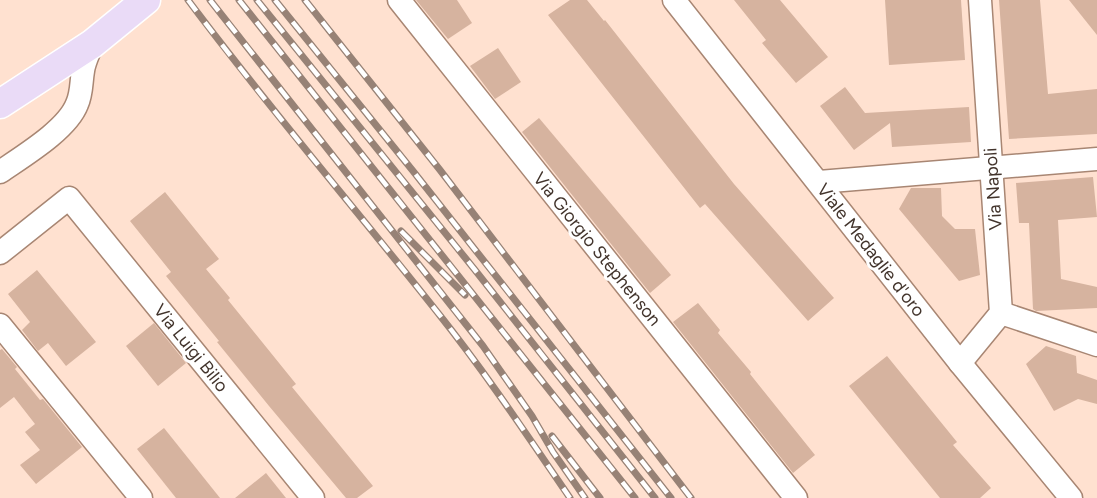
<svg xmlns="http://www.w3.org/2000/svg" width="1097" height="498" font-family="Figtree,sans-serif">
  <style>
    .building { fill: #d6b39f }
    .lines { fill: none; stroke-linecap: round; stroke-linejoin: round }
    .minor-casing { stroke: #a88673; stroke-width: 25 }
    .major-casing { stroke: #fff; stroke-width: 31 }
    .minor { stroke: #fff; stroke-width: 22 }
    .major { stroke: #eadbf7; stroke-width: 28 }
    .rail-casing { stroke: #978276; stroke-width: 7 }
    .rail { stroke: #fff; stroke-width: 4.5; stroke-dasharray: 14; stroke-linecap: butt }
    .labels { text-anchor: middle; stroke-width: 6; stroke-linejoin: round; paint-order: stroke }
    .street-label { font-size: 18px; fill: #42342c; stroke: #fff }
  </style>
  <rect width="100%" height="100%" fill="#ffe1d0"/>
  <g class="building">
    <polygon points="416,0 457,0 472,23 448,39"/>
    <polygon points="570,0 587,0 604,21 605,20 734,184 834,298 808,321 705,204 700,208 548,15"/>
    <polygon points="734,0 780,0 828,57 796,83 762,43 766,40"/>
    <polygon points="885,0 961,0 965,60 889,65"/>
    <polygon points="999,0 1040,0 1048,94 1097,89 1097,134 1009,139"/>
    <polygon points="1069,0 1097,0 1097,35"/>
    <polygon points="498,48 521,82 495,99 470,66"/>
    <polygon points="845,87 865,113 969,107 971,142 892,147 890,123 854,150 820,106"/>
    <polygon points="539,118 671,275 650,293 522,132"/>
    <polygon points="1093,177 1097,217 1058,220 1061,279 1097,287 1097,308 1036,311 1033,309 1029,223 1019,223 1016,183"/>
    <polygon points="911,188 941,188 942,216 955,229 975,229 980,275 959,281 899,209"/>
    <polygon points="165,192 219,259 206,269 230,298 228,300 296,384 292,387 373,486 357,498 346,498 269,406 217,342 219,341 166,276 171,272 130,221"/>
    <polygon points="37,270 96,342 66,366 48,343 38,351 22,330 30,322 8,294"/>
    <polygon points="698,303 720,330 718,333 751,372 750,374 815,455 793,473 673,322"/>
    <polygon points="154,323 186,363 158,386 126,346"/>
    <polygon points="1046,346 1076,356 1077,373 1097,380 1097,404 1078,399 1054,411 1026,364"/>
    <polygon points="2,349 17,367 15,369 40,400 43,399 82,447 36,484 20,465 40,450 25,432 35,424 14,397 0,408 0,350"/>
    <polygon points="887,356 957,442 953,445 991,488 980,498 940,498 849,386"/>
    <polygon points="164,428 220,498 176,498 137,449"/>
    <polygon points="266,473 286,498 235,498"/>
  </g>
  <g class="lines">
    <defs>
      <g id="minor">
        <polyline points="399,0 796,498"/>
        <polyline points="674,0 960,363 1071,498"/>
        <path d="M 0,172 C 23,156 67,130 77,104 C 82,93 81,82 83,71 C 84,62 89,53 92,44"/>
        <polyline points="819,182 1097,159"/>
        <polyline points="0,253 69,198 313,498"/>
        <polyline points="1001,313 1097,345"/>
        <polyline points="0,325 141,498"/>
        <polyline points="960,363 1001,313 980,0"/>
      </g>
      <polyline id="major" points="0,104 92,44 146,0"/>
    </defs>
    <use href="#minor" class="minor-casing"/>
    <use href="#major" class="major-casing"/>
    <use href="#minor" class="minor"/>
    <use href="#major" class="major"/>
    <defs>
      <g id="rail">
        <path d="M 188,0 C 268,107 355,208 438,313 C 485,372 527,435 570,498"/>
        <polyline points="210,0 483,346 532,416 553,452 585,498"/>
        <polyline points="239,0 635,498"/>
        <polyline points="257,0 475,270 655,498"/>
        <polyline points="275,0 413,171 671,498"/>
        <polyline points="305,0 440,170 691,498"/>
        <polyline points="401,231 465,295"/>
        <polyline points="552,436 600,498"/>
      </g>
    </defs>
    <use href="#rail" class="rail-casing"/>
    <use href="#rail" class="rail"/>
  </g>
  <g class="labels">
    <g class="street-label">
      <text transform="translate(993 189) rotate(-94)" y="6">Via Napoli</text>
      <text transform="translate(597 249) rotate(51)" y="6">Via Giorgio Stephenson</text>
      <text transform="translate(871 250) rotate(52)" y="6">Viale Medaglie d'oro</text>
      <text transform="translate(191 348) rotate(51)" y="6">Via Luigi Bilio</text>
    </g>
  </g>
</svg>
